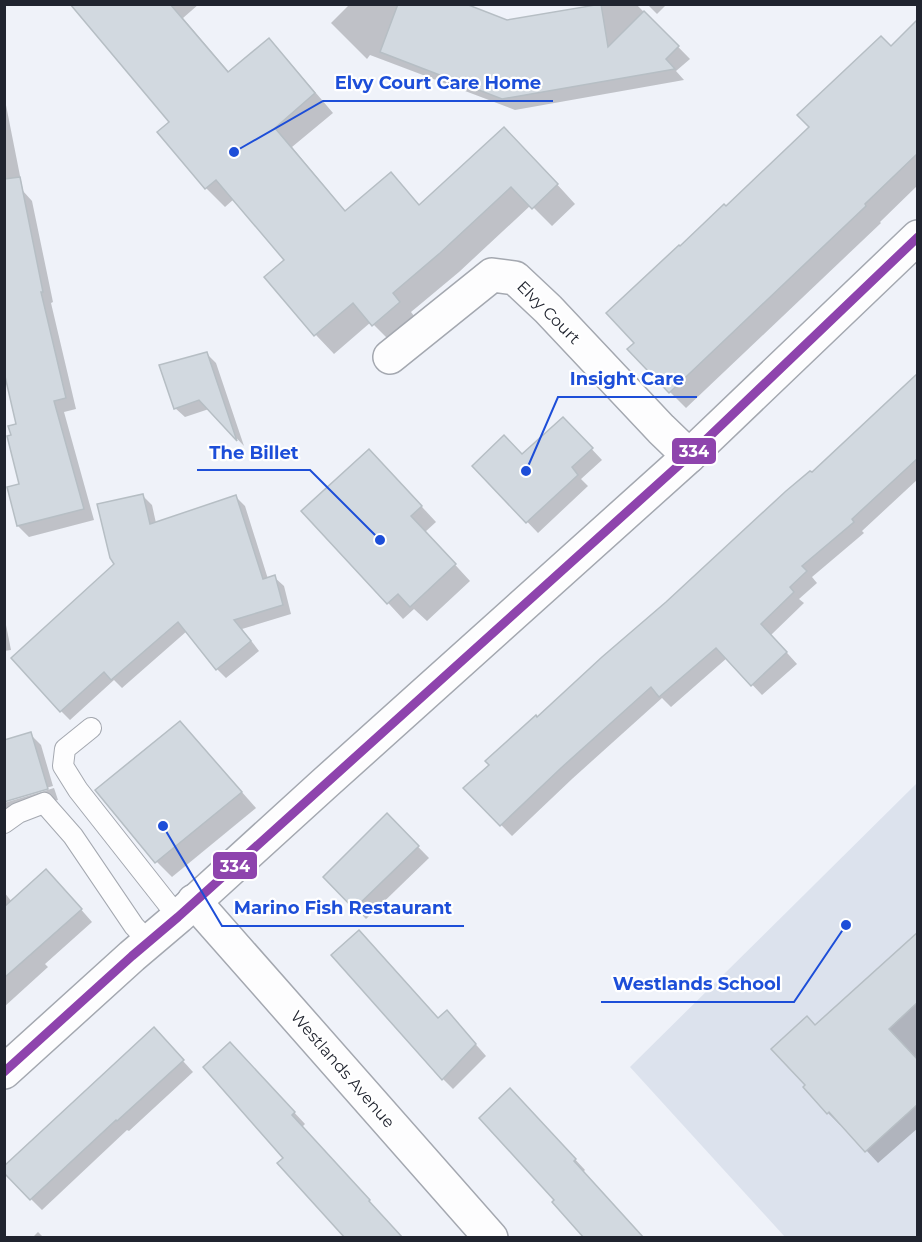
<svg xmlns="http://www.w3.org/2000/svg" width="922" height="1242" font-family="Montserrat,sans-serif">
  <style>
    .built { fill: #dce2ed }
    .shadow { fill: #0003 }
    .building { fill: #d2d9e0; stroke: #b6bec4; stroke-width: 1.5 }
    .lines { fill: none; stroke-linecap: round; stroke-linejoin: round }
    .service-casing { stroke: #a4a8b0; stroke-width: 22 }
    .minor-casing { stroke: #a4a8b0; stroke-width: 36 }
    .primary-casing { stroke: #a4a8b0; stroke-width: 36 }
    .service { stroke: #fdfdfe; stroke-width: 20 }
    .minor { stroke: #fdfdfe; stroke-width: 33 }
    .primary { stroke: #fdfdfe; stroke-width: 33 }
    .bus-1-casing { stroke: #fff; stroke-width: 14 }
    .bus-1 { stroke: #8e44ad; stroke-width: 9 }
    .labels { text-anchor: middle; stroke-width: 4.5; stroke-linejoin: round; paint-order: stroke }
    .street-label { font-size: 16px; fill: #20242f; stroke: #fff }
    .leader { fill: none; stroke: #1d4ed8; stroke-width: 2 }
    .callout-dot { fill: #1d4ed8; stroke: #fff; stroke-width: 2 }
    .callout-label { font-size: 18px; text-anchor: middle; font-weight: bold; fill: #1d4ed8; stroke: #fff; stroke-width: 4.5; stroke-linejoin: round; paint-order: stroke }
    .line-badge { stroke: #fff; stroke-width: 2 }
    .badge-label { font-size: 16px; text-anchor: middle; font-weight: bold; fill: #fff }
  </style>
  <rect width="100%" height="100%" fill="#eff2f9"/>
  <polygon class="built" points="917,783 917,1237 785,1237 630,1067"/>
  <g class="shadow">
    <polygon points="72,4 199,4 183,18 230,73 269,41 287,59 333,113 292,147 346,212 391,174 420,206 523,147 575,204 552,226 531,205 459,272 411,312 418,321 392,343 371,322 334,354 316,335 266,277 286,260 234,199 225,207 206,188 159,133 171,123"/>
    <polygon points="350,4 462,4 507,21 607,4 636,4 690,59 676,71 684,80 515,110 370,55 367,59 331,23"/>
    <polygon points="647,4 667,4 657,14"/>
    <polygon points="918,21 918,185 880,222 881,223 686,408 670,392 636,343 680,248 726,208"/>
    <polygon points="4,95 23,191 32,201 53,302 51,303 76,409 64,412 94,520 29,537 18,526 21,485 13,436 18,425 4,366"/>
    <polygon points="206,353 216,363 244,446 209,409 185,417 175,408"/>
    <polygon points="918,375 918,479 862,531 864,533 812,577 817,583 799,599 804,603 771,635 797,664 762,695 727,658 671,707 662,698 572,779 512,836 465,788 537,719 812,474"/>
    <polygon points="573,429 602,460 581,479 588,486 538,533 474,466 522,456"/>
    <polygon points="385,467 436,522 425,532 470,581 427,621 414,609 403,619 303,511"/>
    <polygon points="142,495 152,505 156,523 236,497 245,506 268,579 274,577 284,586 291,614 242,629 259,651 226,678 217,669 187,631 122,688 114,680 70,720 61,711"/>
    <polygon points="4,615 11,650 4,651"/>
    <polygon points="30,734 41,745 53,786 4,800"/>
    <polygon points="195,739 256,808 172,877 157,862 97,790"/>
    <polygon points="54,788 58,800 4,815 4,803"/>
    <polygon points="387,815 429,858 366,919 325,877"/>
    <polygon points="58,883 92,922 45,964 48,967 4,1007 4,892 12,902"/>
    <polygon points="918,934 918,1128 878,1163 842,1124 840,1125 828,1113 816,1026"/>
    <polygon points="438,1020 457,1023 486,1056 453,1089 443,1079"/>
    <polygon points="164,1040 193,1072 129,1131 127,1130 42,1210 31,1199"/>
    <polygon points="241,1055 305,1124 302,1127 402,1238 285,1158"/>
    <polygon points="520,1100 585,1170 583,1172 644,1238 586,1238 556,1200"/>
    <polygon points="38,1232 44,1238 32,1238"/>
  </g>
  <g class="building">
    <polygon points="70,4 170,4 228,72 269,38 315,93 275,128 345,211 391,172 419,205 504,127 558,184 532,209 511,187 440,253 393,293 400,302 372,326 353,303 314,336 264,277 284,260 216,180 205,189 157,132 169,122"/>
    <polygon points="398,4 466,4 507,20 601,4 608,47 644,11 679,46 666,59 675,69 502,99 380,52"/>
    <polygon points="918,19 918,153 865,204 866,206 669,393 627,349 634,343 606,313 679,245 680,246 724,204 726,206 809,127 797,115 830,84 881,36 891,46"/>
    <polygon points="20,177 43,292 41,292 66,398 54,401 84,509 17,526 7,487 19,484 7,436 11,435 8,426 16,424 4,372 4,179"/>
    <polygon points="207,352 237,441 199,400 174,409 159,365"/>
    <polygon points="918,373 918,458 852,519 854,522 802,566 807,571 790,587 794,592 761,624 787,652 751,686 716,648 659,697 651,687 561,768 500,826 463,788 489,765 485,761 536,715 537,717 602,657 666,602 786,491 810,471 812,472"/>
    <polygon points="563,417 593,448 572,467 578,475 526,523 472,466 504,435 522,454"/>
    <polygon points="369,449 422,506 411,516 456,564 410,607 398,594 387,604 301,511"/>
    <polygon points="143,494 150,524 236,495 263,579 275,575 283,605 234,620 251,641 216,670 178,622 111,680 104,672 60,712 11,658 114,564 110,558 97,504"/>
    <polygon points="180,721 242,792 155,863 95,790"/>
    <polygon points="31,732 48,789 4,802 4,740"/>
    <polygon points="387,813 419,846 354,909 323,877"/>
    <polygon points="46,869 82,909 4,978 4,907"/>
    <polygon points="359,930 438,1018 447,1010 476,1044 442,1080 331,955"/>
    <polygon points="918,932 918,1002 889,1029 918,1060 918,1104 865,1152 829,1112 827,1114 803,1087 805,1085 771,1049 807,1016 815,1025"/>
    <polygon points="154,1027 184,1060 117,1121 116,1120 30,1200 4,1173 4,1166"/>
    <polygon points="230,1042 295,1112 292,1115 370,1200 369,1201 403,1238 345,1238 277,1163 283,1158 203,1067"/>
    <polygon points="510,1088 576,1159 574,1161 644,1238 584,1238 552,1202 554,1200 479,1118"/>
  </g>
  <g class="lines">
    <defs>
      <g id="service">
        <polyline points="91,728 65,749 63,766 78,790 178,917"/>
        <polyline points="4,823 18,813 44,803 73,836 134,926 148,941"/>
      </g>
      <g id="minor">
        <polyline points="390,357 492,275 515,278 548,309 661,429 689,456"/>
        <polyline points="194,901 491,1238"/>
      </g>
      <polyline id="primary" points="4,1072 132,956 178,917 324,784 689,456 918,237"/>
    </defs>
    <use href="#service" class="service-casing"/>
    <use href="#minor" class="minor-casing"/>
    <use href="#primary" class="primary-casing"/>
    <use href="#service" class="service"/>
    <use href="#minor" class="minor"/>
    <use href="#primary" class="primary"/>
    <defs>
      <polyline id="bus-1" points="4,1072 132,956 178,917 689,456 918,237"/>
    </defs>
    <use href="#bus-1" class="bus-1-casing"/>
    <use href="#bus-1" class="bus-1"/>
  </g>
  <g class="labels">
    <g class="street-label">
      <text transform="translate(549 312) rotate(45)" y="6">Elvy Court</text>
      <text transform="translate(343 1069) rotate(49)" y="6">Westlands Avenue</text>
    </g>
  </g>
  <path class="leader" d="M234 152L323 101H553M526 471L558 397H697M380 540L310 470H197M163 826L222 926H464M846 925L794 1002H601"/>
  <g class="callout-dot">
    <circle cx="234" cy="152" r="6"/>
    <circle cx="526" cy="471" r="6"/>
    <circle cx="380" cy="540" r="6"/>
    <circle cx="163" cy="826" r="6"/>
    <circle cx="846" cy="925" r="6"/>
  </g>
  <g class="callout-label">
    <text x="438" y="89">Elvy Court Care Home</text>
    <text x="627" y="385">Insight Care</text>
    <text x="254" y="459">The Billet</text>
    <text x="343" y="914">Marino Fish Restaurant</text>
    <text x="697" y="990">Westlands School</text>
  </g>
  <g class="line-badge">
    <rect x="671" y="437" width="46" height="28" rx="6" fill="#8e44ad"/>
    <rect x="212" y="851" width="46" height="29" rx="6" fill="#8e44ad"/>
  </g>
  <g class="badge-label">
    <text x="694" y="457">334</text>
    <text x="235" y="872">334</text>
  </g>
  <rect width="922" height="1242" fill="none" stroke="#20242f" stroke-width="12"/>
</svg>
